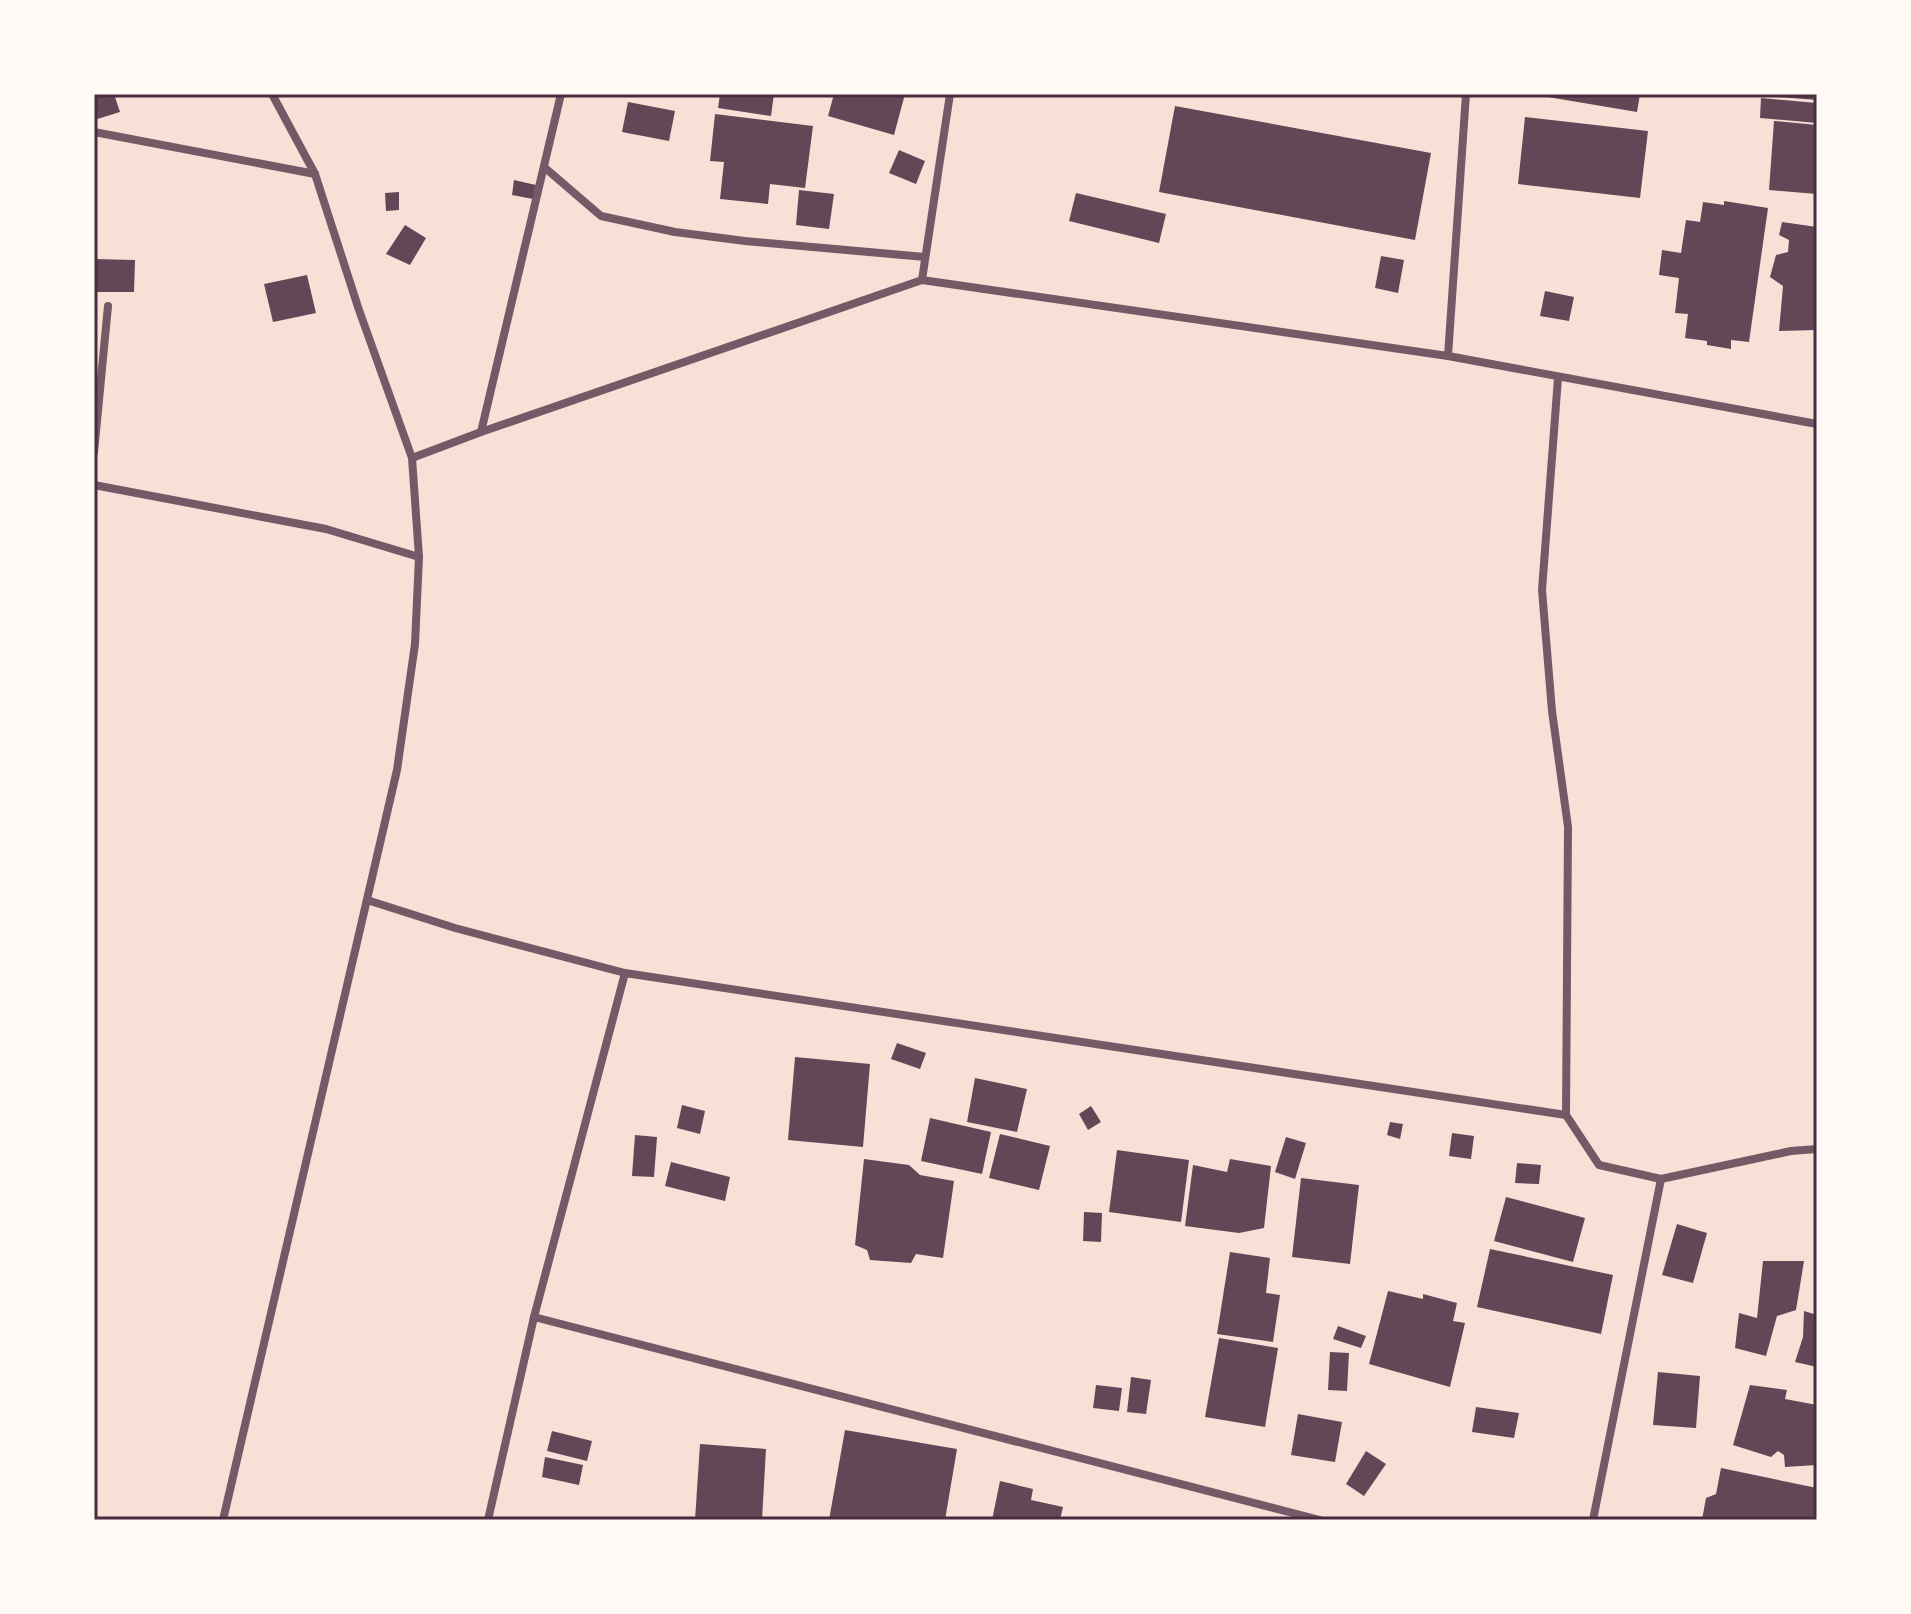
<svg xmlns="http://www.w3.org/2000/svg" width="1911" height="1614" font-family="Commissioner,sans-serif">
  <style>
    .building { fill: #644757 }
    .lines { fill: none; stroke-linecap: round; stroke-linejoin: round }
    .minor { stroke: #755966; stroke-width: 8 }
    .neatline { fill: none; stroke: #4a2c40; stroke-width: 3 }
  </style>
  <rect width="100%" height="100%" fill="#f7e1d7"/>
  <g class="building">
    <polygon points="94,94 114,94 120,112 94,120"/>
    <polygon points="720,94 774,94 771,116 718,108"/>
    <polygon points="834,94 905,94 894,135 828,116"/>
    <polygon points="1530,94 1640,94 1637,112"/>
    <polygon points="1766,94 1817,94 1817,100 1766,96"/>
    <polygon points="1761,98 1817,103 1817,123 1760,118"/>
    <polygon points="628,102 675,111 669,141 622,132"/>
    <polygon points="1175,106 1431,153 1415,240 1159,192"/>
    <polygon points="715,114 813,126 805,188 770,184 768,204 720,199 724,162 710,161"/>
    <polygon points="1525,117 1648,131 1640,198 1518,184"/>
    <polygon points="1774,121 1817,125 1817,194 1769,190"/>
    <polygon points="899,150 925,161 916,184 889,173"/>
    <polygon points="514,180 536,185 533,199 512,195"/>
    <polygon points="799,190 834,194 829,229 796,225"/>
    <polygon points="399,192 399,210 386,211 385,193"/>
    <polygon points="1076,193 1166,214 1159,243 1069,221"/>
    <polygon points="1724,201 1768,208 1749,342 1731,340 1731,349 1707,345 1707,341 1685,338 1688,314 1675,313 1679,278 1659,275 1662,250 1681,253 1686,220 1700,222 1703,202 1724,205"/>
    <polygon points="1782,222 1817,227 1817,330 1779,331 1783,286 1770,277 1776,255 1788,252 1789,240 1779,235"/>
    <polygon points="405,225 426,238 410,265 386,254"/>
    <polygon points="1381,256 1404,260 1398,293 1375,288"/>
    <polygon points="94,259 135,260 134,292 94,292"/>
    <polygon points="307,275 316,313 273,322 264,284"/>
    <polygon points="1545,291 1574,297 1569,321 1540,316"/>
    <polygon points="897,1043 926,1053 920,1069 891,1059"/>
    <polygon points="795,1057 870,1064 863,1147 788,1140"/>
    <polygon points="975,1078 1027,1089 1017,1132 967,1122"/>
    <polygon points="682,1105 705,1111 700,1134 677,1128"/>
    <polygon points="1091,1106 1101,1122 1088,1130 1079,1114"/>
    <polygon points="930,1118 991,1132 982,1174 921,1161"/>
    <polygon points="1390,1122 1403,1124 1400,1139 1387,1135"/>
    <polygon points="1452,1133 1474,1136 1471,1159 1449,1156"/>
    <polygon points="1000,1134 1050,1146 1039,1190 989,1178"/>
    <polygon points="635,1135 657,1137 654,1177 632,1176"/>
    <polygon points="1286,1137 1306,1143 1295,1179 1275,1172"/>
    <polygon points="1117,1150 1189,1160 1181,1222 1109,1212"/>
    <polygon points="864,1159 909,1165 920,1175 954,1181 943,1258 916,1254 911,1263 870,1260 867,1250 855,1245"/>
    <polygon points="1230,1159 1271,1166 1264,1228 1239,1233 1185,1226 1193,1165 1227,1172"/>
    <polygon points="671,1162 730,1177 725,1201 665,1186"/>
    <polygon points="1517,1163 1541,1165 1539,1184 1515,1183"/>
    <polygon points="1301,1178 1359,1185 1350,1264 1292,1257"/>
    <polygon points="1506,1197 1585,1218 1573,1262 1494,1241"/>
    <polygon points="1084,1212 1102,1213 1101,1242 1083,1241"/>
    <polygon points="1677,1224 1707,1233 1693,1283 1662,1275"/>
    <polygon points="1490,1249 1613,1275 1601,1334 1477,1307"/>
    <polygon points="1230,1252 1270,1258 1266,1293 1280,1295 1273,1342 1217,1334"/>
    <polygon points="1763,1261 1804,1261 1796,1310 1777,1316 1766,1356 1735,1348 1739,1313 1757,1318"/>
    <polygon points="1388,1291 1423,1299 1423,1294 1457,1303 1453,1321 1465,1323 1450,1387 1369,1364"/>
    <polygon points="1804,1311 1817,1315 1817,1367 1795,1362 1803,1337"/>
    <polygon points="1338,1326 1366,1336 1361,1348 1333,1339"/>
    <polygon points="1219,1338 1278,1348 1265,1427 1205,1417"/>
    <polygon points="1330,1352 1349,1353 1347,1391 1328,1390"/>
    <polygon points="1658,1372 1700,1376 1696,1428 1653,1425"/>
    <polygon points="1131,1377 1151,1380 1146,1414 1127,1412"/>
    <polygon points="1096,1385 1122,1388 1119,1411 1093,1408"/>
    <polygon points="1750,1385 1787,1390 1785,1399 1817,1405 1817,1465 1785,1467 1784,1455 1778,1451 1771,1457 1733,1445"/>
    <polygon points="1476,1407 1519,1413 1514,1438 1472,1432"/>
    <polygon points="1298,1414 1342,1422 1335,1462 1291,1455"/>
    <polygon points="845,1430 957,1449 945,1520 829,1520"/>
    <polygon points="552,1431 592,1441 587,1461 547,1451"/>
    <polygon points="700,1444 766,1449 762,1520 695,1520"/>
    <polygon points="1366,1451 1386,1464 1364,1496 1346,1484"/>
    <polygon points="545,1457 583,1465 579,1485 542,1477"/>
    <polygon points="1721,1468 1817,1488 1817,1520 1702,1520 1706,1498 1716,1494"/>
    <polygon points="1000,1481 1033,1489 1031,1500 1063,1507 1060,1520 992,1520"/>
  </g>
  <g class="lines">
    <g class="minor">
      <polyline points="94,132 315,174"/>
      <polyline points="544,167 601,216 675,232 745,241 925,257"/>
      <polyline points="922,280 1448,356 1466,94"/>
      <polyline points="1448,356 1817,424"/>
      <polyline points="1558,378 1542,590 1552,711 1568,827 1566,1115"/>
      <polyline points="481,432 922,280 950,94"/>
      <polyline points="94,452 108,306"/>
      <polyline points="412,458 481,432 561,94"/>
      <polyline points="94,485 326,529 419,557"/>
      <polyline points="367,900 455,928 625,973 1566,1115 1599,1165 1661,1179 1791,1151 1817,1149"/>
      <polyline points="534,1317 1320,1520"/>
      <polyline points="223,1520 397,770 415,644 419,557 412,458 359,310 315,174 272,94"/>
      <polyline points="488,1520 534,1317 625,973"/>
      <polyline points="1593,1520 1661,1179"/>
    </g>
  </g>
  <rect width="1911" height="1614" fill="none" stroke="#fffaf5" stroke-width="192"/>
  <rect x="96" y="96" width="1719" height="1422" class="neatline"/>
</svg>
